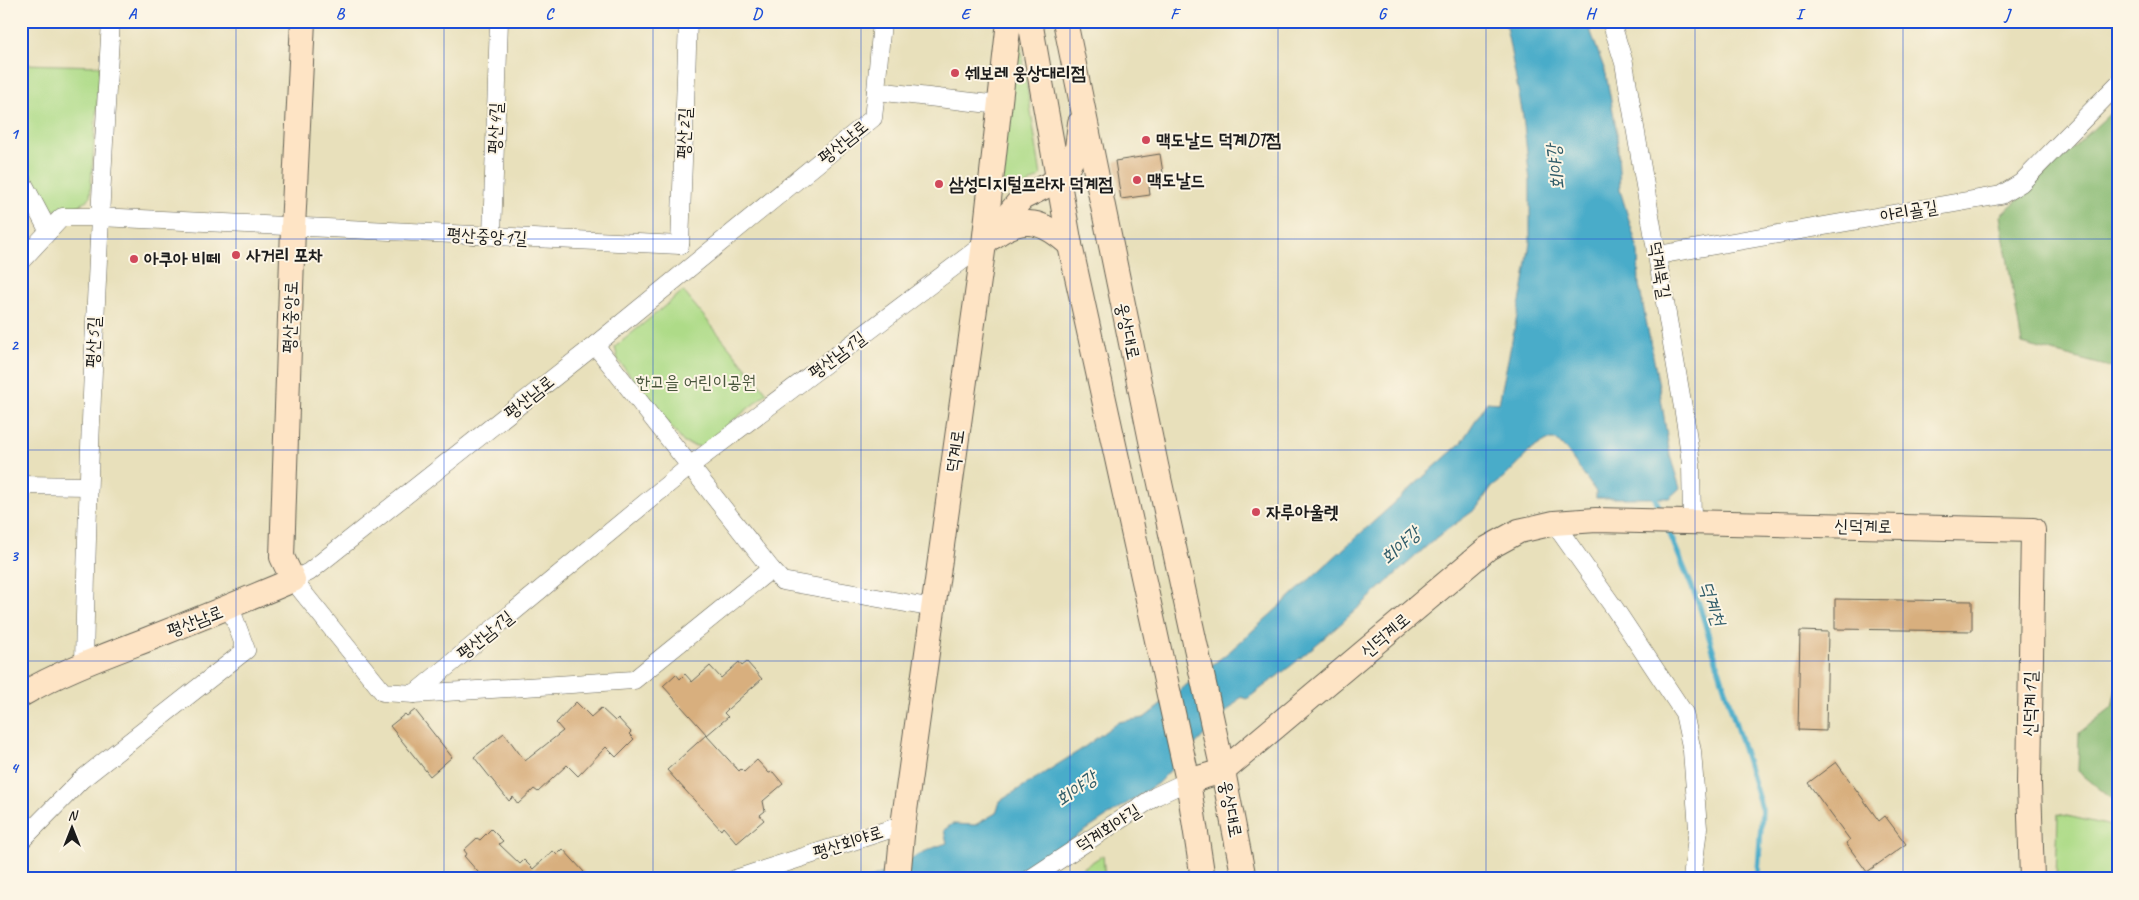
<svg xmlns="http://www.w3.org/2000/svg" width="2139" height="900" font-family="Caveat,'Poor Story',sans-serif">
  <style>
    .green { fill: #aedb88; stroke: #657c52 }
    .forest { fill: #8abb74; stroke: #536c48 }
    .water { fill: #4aacc9; stroke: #336472 }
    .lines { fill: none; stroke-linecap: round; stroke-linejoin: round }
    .stream { stroke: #4aacc9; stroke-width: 5.5 }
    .building { fill: #d8af7e }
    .street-casing { stroke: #636154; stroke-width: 19 }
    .secondary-casing { stroke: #636154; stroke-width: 26 }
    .street { stroke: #fff; stroke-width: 18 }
    .secondary { stroke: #fee4c5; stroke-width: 24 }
    .grid { fill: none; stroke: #1d4ed8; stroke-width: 1; stroke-opacity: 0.55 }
    .poi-dot { fill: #d1495b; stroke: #fcf5e5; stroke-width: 2 }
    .labels { text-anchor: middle; stroke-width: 4; stroke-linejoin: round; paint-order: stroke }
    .poi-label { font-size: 18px; font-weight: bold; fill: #1c1c1c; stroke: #fcf5e5; text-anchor: start }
    .street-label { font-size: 18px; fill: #1c1c1c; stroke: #fcf5e5 }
    .park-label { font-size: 18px; fill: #48553c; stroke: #fcf5e5 }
    .water-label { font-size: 19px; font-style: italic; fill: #315d6a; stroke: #fcf5e5 }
    .neatline { fill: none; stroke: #1d4ed8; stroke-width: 2 }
    .grid-label { font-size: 16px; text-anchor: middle; font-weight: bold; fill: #1d4ed8 }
  </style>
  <rect width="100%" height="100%" fill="#fcf5e5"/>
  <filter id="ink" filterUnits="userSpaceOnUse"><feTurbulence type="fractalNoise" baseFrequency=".02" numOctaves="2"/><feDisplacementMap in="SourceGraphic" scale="10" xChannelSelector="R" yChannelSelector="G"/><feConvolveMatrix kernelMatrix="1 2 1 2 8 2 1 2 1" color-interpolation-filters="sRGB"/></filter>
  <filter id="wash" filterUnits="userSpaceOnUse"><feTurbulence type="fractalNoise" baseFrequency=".0096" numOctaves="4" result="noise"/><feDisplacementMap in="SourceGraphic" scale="20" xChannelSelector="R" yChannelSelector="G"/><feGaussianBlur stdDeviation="1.12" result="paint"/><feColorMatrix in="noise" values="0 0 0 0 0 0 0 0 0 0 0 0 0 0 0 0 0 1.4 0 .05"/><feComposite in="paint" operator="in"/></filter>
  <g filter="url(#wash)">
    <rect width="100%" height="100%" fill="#e8e0bb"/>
    <g class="green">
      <polygon points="1017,23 1041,176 1018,190 996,191"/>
      <path d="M 21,64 L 100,66 L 90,197 C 74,211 68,210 47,210 L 21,157 Z"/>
      <polygon points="683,291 767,393 701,447 684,443 618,360 615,347"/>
      <polygon points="2058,814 2107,825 2118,830 2118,879 2056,879"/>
      <polygon points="1103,855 1105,879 1066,879"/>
    </g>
    <g class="forest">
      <polygon points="2118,106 2118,380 2114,368 2022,344 2000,216"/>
      <polygon points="2118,681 2118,804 2078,771 2079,733 2112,707"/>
    </g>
    <path class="water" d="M 1505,21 L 1587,21 L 1606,74 L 1617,133 L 1620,190 L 1638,250 L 1639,285 L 1660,391 L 1670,456 L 1680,488 L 1669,498 L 1596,498 L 1596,492 L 1567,451 L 1556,440 L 1547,440 L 1532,449 L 1505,477 L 1490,489 L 1476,509 L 1437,537 L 1337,627 L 1292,665 L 1247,699 L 1241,697 L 1158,783 L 1053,852 L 1020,879 L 869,879 C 896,868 920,851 947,843 L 944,830 L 952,824 L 975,825 L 996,813 L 1000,801 L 1079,751 L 1118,722 L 1144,718 L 1230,651 L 1461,443 L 1487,402 L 1499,403 L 1523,287 L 1530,242 L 1530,181 L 1523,116 Z"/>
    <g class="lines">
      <g class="stream">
        <polyline points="1653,493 1663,516"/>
        <polyline points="1667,527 1699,604 1762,810 1758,872 1756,879"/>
      </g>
    </g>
    <g id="blocks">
      <g class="building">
        <polygon points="1160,154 1163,173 1156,174 1157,185 1149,187 1150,195 1121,199 1115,161"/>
        <polygon points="1835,599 1972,601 1972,631 1835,629"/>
        <polygon points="1800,631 1828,632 1826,731 1798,730"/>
        <polygon points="739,662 742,666 747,662 762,679 728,709 724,713 728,717 707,735 663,686 676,674 680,679 685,674 692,682 710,666 721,678"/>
        <polygon points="576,702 591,717 601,708 615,721 618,718 631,732 629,734 634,739 616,757 606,747 578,776 567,765 538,792 534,789 518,804 513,797 509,801 474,757 504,733 525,761 563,731 556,723"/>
        <polygon points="415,710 452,757 430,776 390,726 405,714 407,716"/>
        <polygon points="706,735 739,771 741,769 744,772 757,760 769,773 773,772 783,784 763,801 765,811 760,815 764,820 737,843 723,827 721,830 667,770"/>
        <polygon points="1836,762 1879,821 1885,816 1906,844 1867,872 1846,843 1850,840 1808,783"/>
        <polygon points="491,829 503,841 499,844 520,864 524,860 533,869 553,851 557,855 563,849 584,872 576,879 484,879 464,856 467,854 464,850 477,838 480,840"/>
      </g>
    </g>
  </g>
  <g filter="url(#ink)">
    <use href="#blocks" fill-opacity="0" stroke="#636154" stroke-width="1"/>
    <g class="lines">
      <defs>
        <g id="street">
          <polyline points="1611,21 1624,63 1686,425 1691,464 1692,522"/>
          <polyline points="876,91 882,21"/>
          <polyline points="21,179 48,230"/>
          <polyline points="492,235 499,21"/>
          <polyline points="984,244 690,466 414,694 383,692 293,580 309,572 595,345 873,118 876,91 999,105"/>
          <polyline points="680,245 688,21"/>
          <polyline points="1658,255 2001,195 2021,183 2118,84"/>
          <polyline points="21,261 62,217 99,217 680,245"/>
          <polyline points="595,345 771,569 782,581 934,608"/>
          <polyline points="21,485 87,486"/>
          <polyline points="1554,523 1615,609 1684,713 1692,751 1698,828 1692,879"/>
          <path d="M 84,664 C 88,449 98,235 111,21"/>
          <polyline points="414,694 634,680 771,569"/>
          <polyline points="21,841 81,780 246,650 230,607"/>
          <polyline points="735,879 903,825"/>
          <polyline points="1030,879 1156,796 1188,781"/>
        </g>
        <g id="secondary">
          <polyline points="1030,21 1070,245 1188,781 1203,879"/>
          <polyline points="1065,21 1156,465 1223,771 1244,879"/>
          <path d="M 993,237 C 1023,214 1044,221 1070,245"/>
          <polyline points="984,244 1022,198 1052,183 1066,171 1077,148 1080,123"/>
          <path d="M 21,695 C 62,671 107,655 151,638 C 199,619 246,600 293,580 L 282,557 L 293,228 L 303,21"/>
          <polyline points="1188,781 1223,771 1488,548 1519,531 1554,523 1596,520 2033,530 2029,784 2032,879"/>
          <polyline points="898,879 903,825 984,244 1009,21"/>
        </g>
      </defs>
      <use href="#street" class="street-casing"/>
      <use href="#secondary" class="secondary-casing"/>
      <use href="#street" class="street"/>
      <use href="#secondary" class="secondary"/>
    </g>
  </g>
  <path class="grid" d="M 236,21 L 236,879M 444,21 L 444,879M 653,21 L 653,879M 861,21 L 861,879M 1070,21 L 1070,879M 1278,21 L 1278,879M 1486,21 L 1486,879M 1695,21 L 1695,879M 1903,21 L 1903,879M 21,239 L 2118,239M 21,450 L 2118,450M 21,661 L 2118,661"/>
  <g class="poi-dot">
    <circle cx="955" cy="73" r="5"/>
    <circle cx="1146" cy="140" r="5"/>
    <circle cx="1137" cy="180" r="5"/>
    <circle cx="939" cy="184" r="5"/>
    <circle cx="236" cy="255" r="5"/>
    <circle cx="134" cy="259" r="5"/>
    <circle cx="1256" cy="512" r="5"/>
  </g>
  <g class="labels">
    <g class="poi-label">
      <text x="965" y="79">쉐보레 웅상대리점</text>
      <text x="1156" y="146">맥도날드 덕계DT점</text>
      <text x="1147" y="186">맥도날드</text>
      <text x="949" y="190">삼성디지털프라자 덕계점</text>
      <text x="246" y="261">사거리 포차</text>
      <text x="144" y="265">아쿠아 비떼</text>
      <text x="1266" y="518">자루아울렛</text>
    </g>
    <g class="street-label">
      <text transform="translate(495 128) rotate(-88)" y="6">평산4길</text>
      <text transform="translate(684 133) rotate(-88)" y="6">평산2길</text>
      <text transform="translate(843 142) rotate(-39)" y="6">평산남로</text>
      <text transform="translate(1909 211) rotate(-10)" y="6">아리골길</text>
      <text transform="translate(487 236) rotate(3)" y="6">평산중앙1길</text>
      <text transform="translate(1660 270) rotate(80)" y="6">덕계북길</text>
      <text transform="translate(290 317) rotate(-88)" y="6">평산중앙로</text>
      <text transform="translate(1128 331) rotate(78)" y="6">웅상대로</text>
      <text transform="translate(93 342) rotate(-88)" y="6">평산5길</text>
      <text transform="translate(837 355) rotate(-37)" y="6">평산남1길</text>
      <text transform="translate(529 397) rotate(-39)" y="6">평산남로</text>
      <text transform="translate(955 451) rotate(-82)" y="6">덕계로</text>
      <text transform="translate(1863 526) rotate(1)" y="6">신덕계로</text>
      <text transform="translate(195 621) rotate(-21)" y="6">평산남로</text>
      <text transform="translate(485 635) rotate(-39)" y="6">평산남1길</text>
      <text transform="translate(1385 635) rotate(-40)" y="6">신덕계로</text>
      <text transform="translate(2030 704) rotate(-89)" y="6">신덕계1길</text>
      <text transform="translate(1231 809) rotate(79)" y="6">웅상대로</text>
      <text transform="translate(1108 828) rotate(-33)" y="6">덕계회야길</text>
      <text transform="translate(848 842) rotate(-18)" y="6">평산회야로</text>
    </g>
    <g class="park-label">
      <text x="696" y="388">한고을 어린이공원</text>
    </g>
    <g class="water-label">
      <text transform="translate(1555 167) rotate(-97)" y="7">회야강</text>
      <text transform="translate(1400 545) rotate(-42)" y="7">회야강</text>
      <text transform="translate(1713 603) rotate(71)" y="7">덕계천</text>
      <text transform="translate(1076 788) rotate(-36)" y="7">회야강</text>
    </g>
  </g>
  <rect width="2139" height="900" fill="none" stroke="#fcf5e5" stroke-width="55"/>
  <g transform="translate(72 828)" stroke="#fcf5e5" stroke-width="4" paint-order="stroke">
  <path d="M0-4L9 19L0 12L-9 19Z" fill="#1c1c1c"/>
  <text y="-8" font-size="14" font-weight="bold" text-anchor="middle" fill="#1c1c1c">N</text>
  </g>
  <rect x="28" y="28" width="2084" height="844" class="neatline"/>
  <g class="grid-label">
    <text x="132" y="19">A</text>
    <text x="340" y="19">B</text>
    <text x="549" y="19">C</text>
    <text x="757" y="19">D</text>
    <text x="965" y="19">E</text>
    <text x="1174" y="19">F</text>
    <text x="1382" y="19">G</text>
    <text x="1590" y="19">H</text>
    <text x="1799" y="19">I</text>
    <text x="2007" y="19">J</text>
    <text x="14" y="139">1</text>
    <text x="14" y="350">2</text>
    <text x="14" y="561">3</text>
    <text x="14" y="773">4</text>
  </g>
</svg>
